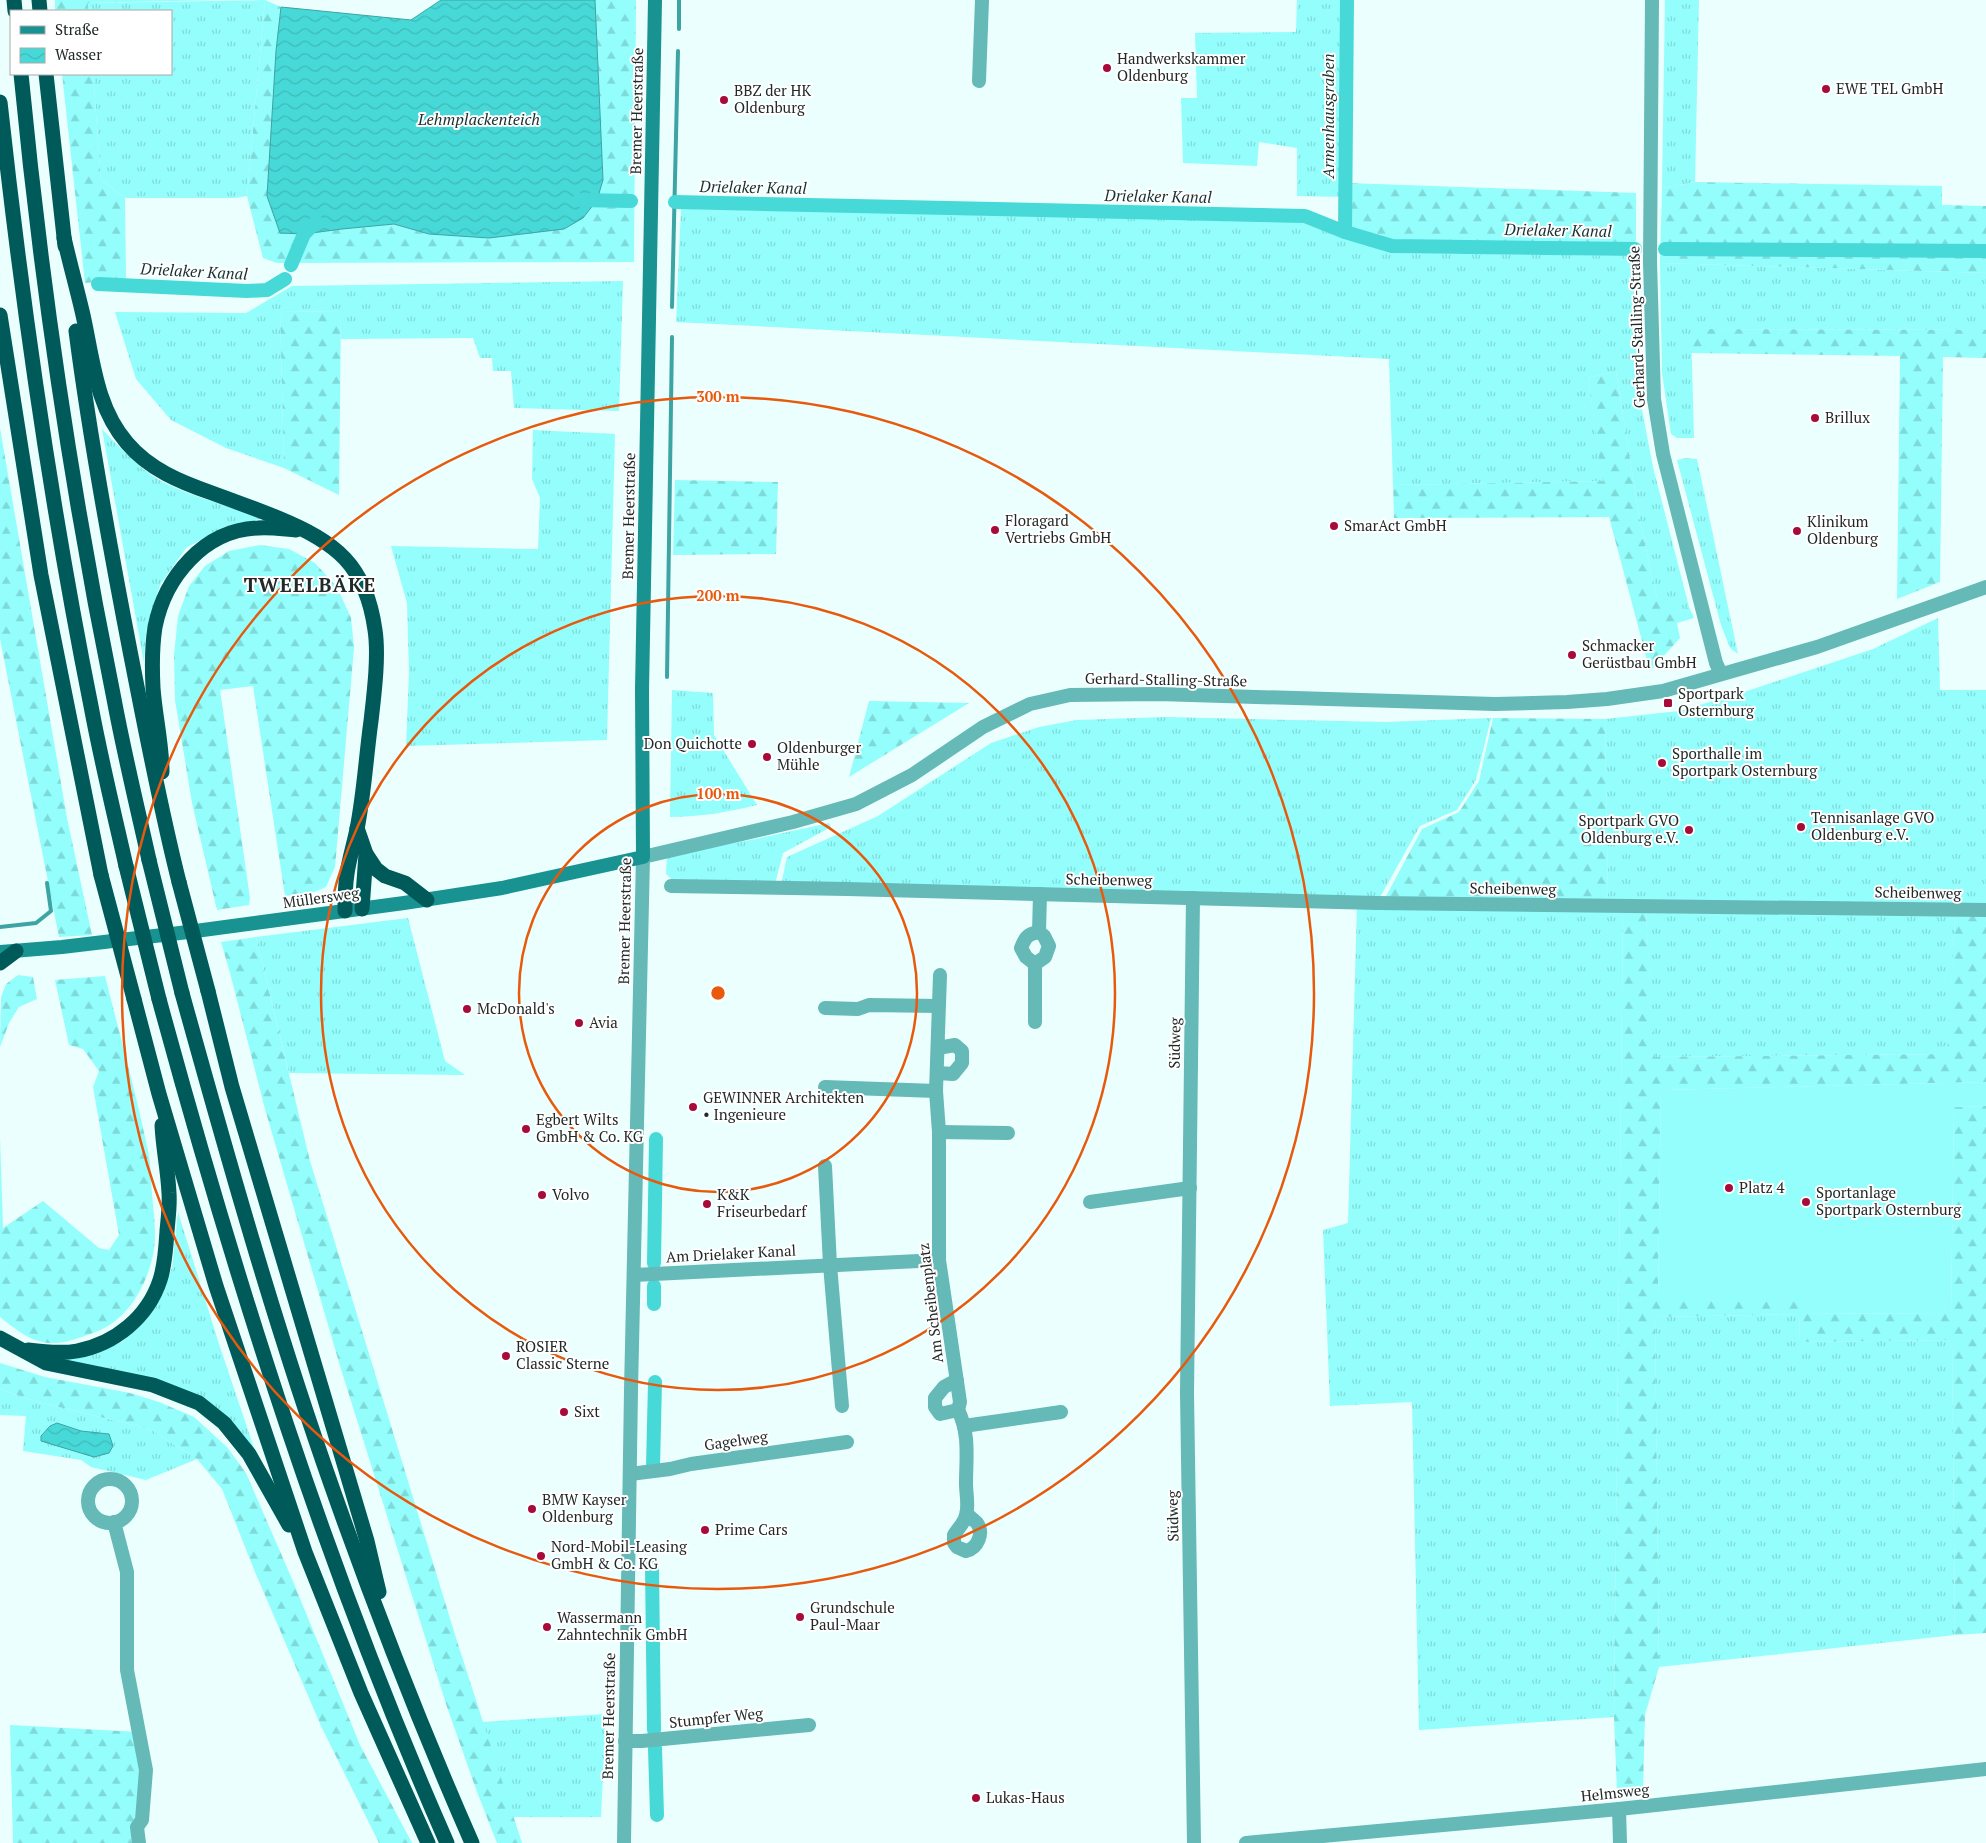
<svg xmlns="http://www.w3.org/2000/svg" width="1986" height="1843" font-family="'PT Serif',serif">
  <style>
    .grass { fill: url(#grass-tufts); fill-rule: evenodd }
    .forest { fill: url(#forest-firs) }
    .pitch { fill: #93fefc }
    .water { fill: url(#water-waves); stroke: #3ca4a3 }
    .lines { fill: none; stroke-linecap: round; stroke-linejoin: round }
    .stream { stroke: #3ca4a3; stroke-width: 4 }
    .canal { stroke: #47d9d7; stroke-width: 14 }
    .minor { stroke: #65b9b7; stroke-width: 14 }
    .tertiary { stroke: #65b9b7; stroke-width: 14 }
    .secondary { stroke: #189392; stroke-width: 14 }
    .motorway { stroke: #005a59; stroke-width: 15 }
    .motorway-bridge { stroke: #005a59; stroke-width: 15 }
    .ring { fill: none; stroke: #e8590c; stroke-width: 2.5 }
    .poi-dot { fill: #a60b39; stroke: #fff; stroke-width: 2 }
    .labels { text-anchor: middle; stroke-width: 4; stroke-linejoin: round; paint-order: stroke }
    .poi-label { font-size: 15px; fill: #222a29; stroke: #fff; text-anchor: start }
    .street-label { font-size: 15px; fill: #222a29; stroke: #fff }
    .water-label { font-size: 16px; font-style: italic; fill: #183030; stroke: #fff }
    .district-label { font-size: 20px; font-weight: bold; letter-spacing: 1px; fill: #222a29; stroke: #fff }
    .centre { fill: #e8590c; stroke: #fff; stroke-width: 2.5 }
    .ring-label { font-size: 15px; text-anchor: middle; font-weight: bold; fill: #e8590c; stroke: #fff; stroke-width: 4; stroke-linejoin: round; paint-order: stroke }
  </style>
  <defs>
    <pattern id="grass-tufts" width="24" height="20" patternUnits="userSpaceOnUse" patternTransform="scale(1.25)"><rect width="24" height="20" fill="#93fefc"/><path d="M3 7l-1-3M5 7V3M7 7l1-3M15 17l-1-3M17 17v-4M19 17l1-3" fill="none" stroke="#7edad8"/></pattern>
    <pattern id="forest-firs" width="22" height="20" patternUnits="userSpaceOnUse" patternTransform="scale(1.25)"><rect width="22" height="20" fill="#93fefc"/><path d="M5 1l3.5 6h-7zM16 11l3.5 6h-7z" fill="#7edad8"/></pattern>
    <pattern id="water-waves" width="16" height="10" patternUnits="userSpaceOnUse" patternTransform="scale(1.25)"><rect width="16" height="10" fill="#47d9d7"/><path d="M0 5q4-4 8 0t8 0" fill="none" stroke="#3ebab9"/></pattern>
  </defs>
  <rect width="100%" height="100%" fill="#ebfffe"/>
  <g class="grass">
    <polygon points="265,0 247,196 235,198 125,198 101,180 93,74 171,74 171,11 88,11 87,3"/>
    <polygon points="1297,0 1342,0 1343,197 1297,196 1297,148 1259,142 1257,166 1183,163 1181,98 1197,98 1195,33 1296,32"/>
    <polygon points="1665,0 1699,0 1695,182 1662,188"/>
    <polygon points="681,209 1303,221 1396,253 1639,256 1639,394 1653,467 1689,607 1675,613 1657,599 1639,516 1616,371 1588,378 1604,481 1393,485 1389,359 676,322"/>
    <polygon points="1660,263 1986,273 1986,330 1691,329 1694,438 1677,438 1671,434 1662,373"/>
    <polygon points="623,281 619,411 514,408 511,371 493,371 492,358 480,358 473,338 341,339 341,311 280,312 284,468 226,448 171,420 136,379 115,312 246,313 292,286"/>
    <path d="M 102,429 C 118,446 142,471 163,482 C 196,499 233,507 269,517 L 224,527 L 186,548 L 160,585 L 146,632 L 144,663 Z"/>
    <polygon points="533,430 615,434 607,740 406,746 409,673 407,603 391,546 538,549 540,498 532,479"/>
    <polygon points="1686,458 1697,459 1738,654 1730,648 1721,625 1677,460"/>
    <polygon points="1938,618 1940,690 1986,690 1986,906 1608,901 1605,719 1679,711 1744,692 1873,649"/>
    <path d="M 672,690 L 713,693 L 714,735 L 757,805 C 729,812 700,817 670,817 Z"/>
    <polygon points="1165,717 1386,722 1491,718 1476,780 1457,810 1420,826 1379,899 781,885 787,857 878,816 991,743 1039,727 1077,720"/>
    <polygon points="829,823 831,827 783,853 775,884 675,882 666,874 667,854 751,840"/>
    <polygon points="1357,905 1623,911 1614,1717 1419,1730 1412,1402 1330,1406 1323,1230 1348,1223"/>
    <polygon points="1646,913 1955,915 1948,1054 1654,1057"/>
    <polygon points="408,918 445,1061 465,1075 289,1073 256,937"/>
    <polygon points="178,1212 218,1341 255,1451 185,1392 58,1360 87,1356 122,1342 149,1315 172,1268"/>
    <polygon points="1799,1314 1800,1342 1952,1340 1955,1635 1659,1667 1655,1317"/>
    <path d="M 0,1389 L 34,1401 L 150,1429 L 197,1459 L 146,1480 L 91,1467 L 81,1460 L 23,1451 L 26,1416 L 0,1415 ZM 57,1423 L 81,1431 L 109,1434 L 94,1456 L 41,1441 L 41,1436 L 50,1426 Z"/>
    <polygon points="606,1714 601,1817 513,1817 482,1722"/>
  </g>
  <g class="forest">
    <polygon points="55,0 221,0 88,3 88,11 55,11"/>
    <polygon points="265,0 281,7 276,51 304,234 342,229 394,224 429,234 489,238 564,229 583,218 597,200 603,180 595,0 636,0 634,262 277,263 263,258 247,196"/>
    <polygon points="62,74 93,74 101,180 125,198 126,280 85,283"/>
    <polygon points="1695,182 1942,186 1942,205 1986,206 1986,273 1660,263 1662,188"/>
    <polygon points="1348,183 1636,193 1636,245 1392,242 1348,228"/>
    <polygon points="341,311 339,495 284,468 280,312"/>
    <polygon points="1691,329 1986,330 1986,358 1943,357 1940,582 1897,599 1900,356 1691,353"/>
    <polygon points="1616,371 1639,516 1657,599 1671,603 1675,613 1689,607 1694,618 1677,623 1680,638 1650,671 1609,517 1394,518 1393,485 1603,481 1588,378"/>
    <polygon points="0,428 67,818 92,935 59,937 0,639"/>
    <polygon points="675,480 778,482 776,554 673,555"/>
    <polygon points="260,545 289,549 315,563 337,587 351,618 354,648 335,867 326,887 309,894 285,896 253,686 220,690 250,898 249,905 217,910 192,803 175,700 174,655 178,616 189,586 205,566 229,551"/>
    <polygon points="869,701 969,703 849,777"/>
    <polygon points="1493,718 1605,719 1608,901 1384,900 1422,829 1459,812 1479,781"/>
    <polygon points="1623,911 1646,913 1655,1057 1947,1054 1955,915 1986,915 1986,1082 1661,1090 1658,1297 1799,1298 1799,1314 1951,1313 1954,1107 1986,1106 1986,1633 1955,1635 1952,1340 1800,1342 1799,1314 1655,1317 1659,1667 1645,1715 1643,1791 1617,1793 1614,1717"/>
    <polygon points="256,937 310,1161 456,1638 522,1843 497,1843 477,1792 447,1707 340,1366 265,1109 230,973 221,942"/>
    <polygon points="18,975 33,977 37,999 19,1007 9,1023 0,1047 1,997 6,984"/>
    <path d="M 105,976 C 119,1032 135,1089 147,1146 C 151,1162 151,1179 152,1195 C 154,1215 157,1236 153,1255 C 146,1288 126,1322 93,1333 C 49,1350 36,1346 0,1317 L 0,1137 L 3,1228 L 43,1201 L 99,1248 L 109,1250 L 119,1235 L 93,1087 L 99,1071 L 83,1049 L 69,1045 L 55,980 Z"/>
    <polygon points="0,1363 45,1377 130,1393 159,1402 194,1417 227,1447 246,1473 292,1579 360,1745 412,1843 379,1843 321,1726 255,1572 222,1489 197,1459 150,1429 34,1401 0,1389"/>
    <polygon points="10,1725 139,1732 139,1843 13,1843"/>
  </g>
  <polygon class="pitch" points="1986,1082 1986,1106 1954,1107 1951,1313 1799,1314 1798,1298 1658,1298 1661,1090"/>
  <g class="water">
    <polygon points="441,0 595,0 603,180 597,200 583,218 564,229 489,238 429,234 394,224 342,229 304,234 280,233 267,196 276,51 281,7 411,20"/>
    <polygon points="57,1423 81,1431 109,1434 113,1446 109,1453 94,1457 41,1441 41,1436 50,1426"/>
  </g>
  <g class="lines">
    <g class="stream">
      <polyline points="679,29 679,0"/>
      <polyline points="672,307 678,51"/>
      <polyline points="667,677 672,337"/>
      <polyline points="0,927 36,923 51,911 47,883"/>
    </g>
    <g class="canal">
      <polyline points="579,200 631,201"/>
      <polyline points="675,202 1305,216 1345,232 1392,246 1635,249"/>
      <polyline points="1345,232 1347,0"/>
      <polyline points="1665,249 1986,251"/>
      <polyline points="291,265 304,234 316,222"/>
      <polyline points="98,284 247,291 267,290 285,279"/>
      <polyline points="654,1263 656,1139"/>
      <polyline points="654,1286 654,1304"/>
      <polyline points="653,1467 655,1382"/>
      <polyline points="652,1566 654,1730"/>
      <polyline points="655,1748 657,1815"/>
    </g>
    <g class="minor">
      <polyline points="1652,0 1650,262 1654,399 1663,454 1716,663 1721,674"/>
      <polyline points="979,81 982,0"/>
      <polyline points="643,857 793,822 856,804 912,775 983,727 1030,704 1070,695 1158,694 1495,704 1567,702 1607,699 1663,691 1817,647 1986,587"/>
      <polyline points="671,886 847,889 1377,903 1986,910"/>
      <polyline points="1193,898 1187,1393 1194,1843"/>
      <path d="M 1039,932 L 1044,936 L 1049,946 L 1045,957 L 1035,964 L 1026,957 L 1021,948 C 1025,938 1027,934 1039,932 L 1040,894"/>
      <polyline points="940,975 936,1091 939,1132 939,1260 960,1402 958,1410 940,1414 935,1407 935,1398 944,1387 957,1380"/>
      <polyline points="825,1008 858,1009 869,1005 938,1006"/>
      <polyline points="1035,1022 1035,964"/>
      <polyline points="938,1048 955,1045 962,1051 962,1063 953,1074 938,1073"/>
      <polyline points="825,1087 936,1091"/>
      <polyline points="939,1132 1008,1133"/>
      <polyline points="825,1166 830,1265 842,1406"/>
      <polyline points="1090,1202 1190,1188"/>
      <polyline points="634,1275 939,1260"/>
      <path d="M 958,1410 C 970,1434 966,1458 966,1484 C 966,1493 969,1506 966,1515 C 964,1524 958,1528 954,1535 L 954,1543 L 957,1547 L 966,1551 C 978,1548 984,1533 977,1523 C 974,1520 970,1517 967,1514"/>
      <polyline points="964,1426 1061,1412"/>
      <polyline points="630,1474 670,1469 691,1464 847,1442"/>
      <circle cx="110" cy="1501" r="22"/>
      <polyline points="114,1522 127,1572 127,1670 146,1770 142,1820 137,1827 139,1843"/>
      <polyline points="625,1741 642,1741 809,1725"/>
      <polyline points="1619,1809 1620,1843"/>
      <polyline points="1246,1843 1619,1809 1986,1769"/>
    </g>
    <polyline class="tertiary" points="624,1843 631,1390 643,857"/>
    <polyline class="secondary" points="0,952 62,947 188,932 404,903 502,888 643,857 642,690 655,0"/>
    <g class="motorway">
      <polyline points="14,0 15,11"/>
      <polyline points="39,0 40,11"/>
      <path d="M 21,74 C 41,283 72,493 114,699 C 124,753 137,806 149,860"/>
      <polyline points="46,74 65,246"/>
      <path d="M 0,102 C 22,304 51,506 91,706 C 101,760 114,813 126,866"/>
      <path d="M 64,238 C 70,264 77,289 83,315 C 93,360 96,407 127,443 C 149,469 180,482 212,493 C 234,501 256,509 278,518 C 336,542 366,565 375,630 C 379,656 374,695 371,721 C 366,757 364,794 357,829 C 354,844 349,859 347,874 C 345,886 345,899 345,911"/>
      <polyline points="0,315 41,575 101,875"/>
      <path d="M 76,331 C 90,440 110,548 131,656 C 146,732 160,807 179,882"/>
      <path d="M 162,772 C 162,744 155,716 153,688 C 152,668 152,646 155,627 C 165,577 204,530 258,528 C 270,527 283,529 296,530"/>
      <polyline points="357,828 366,854 376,869 385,876 405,883 427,900"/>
      <polyline points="362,909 366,854"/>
      <polyline points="0,963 16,951"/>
      <polyline points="208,991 232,1087 367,1541 379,1592"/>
      <path d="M 182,993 C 228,1159 275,1326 333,1490 C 375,1609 421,1727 472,1843"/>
      <polyline points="134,999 159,1094 216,1286 305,1552 361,1693 428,1843"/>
      <path d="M 159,999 C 237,1286 327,1571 447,1843"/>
      <polyline points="0,1338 46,1363 153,1385 199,1403 224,1423 249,1454 289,1525"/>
      <path d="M 28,1350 C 44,1352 61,1354 77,1351 C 115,1344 148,1317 160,1280 C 165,1265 166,1247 167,1231 C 168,1219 170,1205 169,1193 C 168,1170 163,1148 162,1125"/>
    </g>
    <g class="motorway-bridge">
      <polyline points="149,860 182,993"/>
      <polyline points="126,866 159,999"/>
      <polyline points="101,875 134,999"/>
      <polyline points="179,882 208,991"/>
    </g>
  </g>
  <g class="ring">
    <circle cx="718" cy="993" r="199"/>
    <circle cx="718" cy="993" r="397"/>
    <circle cx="718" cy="993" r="596"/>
  </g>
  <g class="poi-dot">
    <circle cx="1107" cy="68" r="5"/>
    <circle cx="1826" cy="89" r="5"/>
    <circle cx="724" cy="100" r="5"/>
    <circle cx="1815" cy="418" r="5"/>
    <circle cx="1334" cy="526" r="5"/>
    <circle cx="995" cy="530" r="5"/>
    <circle cx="1797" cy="531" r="5"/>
    <circle cx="1572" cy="655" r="5"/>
    <rect x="1663" y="698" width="10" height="10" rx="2.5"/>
    <circle cx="752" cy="744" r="5"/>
    <circle cx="767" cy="757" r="5"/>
    <circle cx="1662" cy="763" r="5"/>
    <circle cx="1801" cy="827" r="5"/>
    <circle cx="1689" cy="830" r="5"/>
    <circle cx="467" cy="1009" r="5"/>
    <circle cx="579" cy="1023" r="5"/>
    <circle cx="693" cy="1107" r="5"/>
    <circle cx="526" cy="1129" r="5"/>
    <circle cx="1729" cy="1188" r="5"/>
    <circle cx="542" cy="1195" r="5"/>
    <circle cx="1806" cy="1202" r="5"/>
    <circle cx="707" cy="1204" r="5"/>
    <circle cx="506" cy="1356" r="5"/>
    <circle cx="564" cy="1412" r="5"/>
    <circle cx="532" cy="1509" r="5"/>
    <circle cx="705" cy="1530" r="5"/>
    <circle cx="541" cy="1556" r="5"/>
    <circle cx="800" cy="1617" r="5"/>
    <circle cx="547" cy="1627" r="5"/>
    <circle cx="976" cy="1798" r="5"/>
  </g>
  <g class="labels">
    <g class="poi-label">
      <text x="1117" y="64">Handwerkskammer<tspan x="1117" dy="17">Oldenburg</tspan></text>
      <text x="1836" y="94">EWE TEL GmbH</text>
      <text x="734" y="96">BBZ der HK<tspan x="734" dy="17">Oldenburg</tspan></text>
      <text x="1825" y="423">Brillux</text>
      <text x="1005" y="526">Floragard<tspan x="1005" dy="17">Vertriebs GmbH</tspan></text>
      <text x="1807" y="527">Klinikum<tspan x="1807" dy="17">Oldenburg</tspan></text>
      <text x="1344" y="531">SmarAct GmbH</text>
      <text x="1582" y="651">Schmacker<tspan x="1582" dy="17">Gerüstbau GmbH</tspan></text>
      <text x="1678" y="699">Sportpark<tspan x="1678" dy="17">Osternburg</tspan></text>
      <text x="742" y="749" text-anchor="end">Don Quichotte</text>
      <text x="777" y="753">Oldenburger<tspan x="777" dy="17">Mühle</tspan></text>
      <text x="1672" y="759">Sporthalle im<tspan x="1672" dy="17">Sportpark Osternburg</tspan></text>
      <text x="1811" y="823">Tennisanlage GVO<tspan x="1811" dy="17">Oldenburg e.V.</tspan></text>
      <text x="1679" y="826" text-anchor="end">Sportpark GVO<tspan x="1679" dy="17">Oldenburg e.V.</tspan></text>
      <text x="477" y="1014">McDonald's</text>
      <text x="589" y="1028">Avia</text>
      <text x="703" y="1103">GEWINNER Architekten<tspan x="703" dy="17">• Ingenieure</tspan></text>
      <text x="536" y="1125">Egbert Wilts<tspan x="536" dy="17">GmbH &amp; Co. KG</tspan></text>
      <text x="1739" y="1193">Platz 4</text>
      <text x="1816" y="1198">Sportanlage<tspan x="1816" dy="17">Sportpark Osternburg</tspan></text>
      <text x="552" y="1200">Volvo</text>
      <text x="717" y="1200">K&amp;K<tspan x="717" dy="17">Friseurbedarf</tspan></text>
      <text x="516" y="1352">ROSIER<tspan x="516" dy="17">Classic Sterne</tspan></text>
      <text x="574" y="1417">Sixt</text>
      <text x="542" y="1505">BMW Kayser<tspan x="542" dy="17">Oldenburg</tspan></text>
      <text x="715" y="1535">Prime Cars</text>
      <text x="551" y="1552">Nord-Mobil-Leasing<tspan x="551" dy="17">GmbH &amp; Co. KG</tspan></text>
      <text x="810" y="1613">Grundschule<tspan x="810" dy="17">Paul-Maar</tspan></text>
      <text x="557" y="1623">Wassermann<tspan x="557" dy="17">Zahntechnik GmbH</tspan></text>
      <text x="986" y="1803">Lukas-Haus</text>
    </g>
    <g class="street-label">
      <text transform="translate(637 111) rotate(-89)" y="5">Bremer Heerstraße</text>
      <text transform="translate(1637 327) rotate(-92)" y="5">Gerhard-Stalling-Straße</text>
      <text transform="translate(629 516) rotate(-89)" y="5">Bremer Heerstraße</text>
      <text transform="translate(1166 680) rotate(1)" y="5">Gerhard-Stalling-Straße</text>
      <text transform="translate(1109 880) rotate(1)" y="5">Scheibenweg</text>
      <text transform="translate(1513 889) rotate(1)" y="5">Scheibenweg</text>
      <text transform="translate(1918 893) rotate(1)" y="5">Scheibenweg</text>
      <text transform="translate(321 898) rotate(-8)" y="5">Müllersweg</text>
      <text transform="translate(625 921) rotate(-89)" y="5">Bremer Heerstraße</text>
      <text transform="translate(1175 1043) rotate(-89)" y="5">Südweg</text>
      <text transform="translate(731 1254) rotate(-3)" y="5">Am Drielaker Kanal</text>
      <text transform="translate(931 1303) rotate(-97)" y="5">Am Scheibenplatz</text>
      <text transform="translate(736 1441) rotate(-8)" y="5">Gagelweg</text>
      <text transform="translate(1173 1516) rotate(-91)" y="5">Südweg</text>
      <text transform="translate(609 1716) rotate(-89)" y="5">Bremer Heerstraße</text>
      <text transform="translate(716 1718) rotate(-6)" y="5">Stumpfer Weg</text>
      <text transform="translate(1615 1793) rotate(-6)" y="5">Helmsweg</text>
    </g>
    <g class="water-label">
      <text transform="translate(1328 116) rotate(-90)" y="6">Armenhausgraben</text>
      <text x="479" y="125">Lehmplackenteich</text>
      <text transform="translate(753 187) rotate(1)" y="6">Drielaker Kanal</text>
      <text transform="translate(1158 196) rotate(1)" y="6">Drielaker Kanal</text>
      <text transform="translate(1558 230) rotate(1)" y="6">Drielaker Kanal</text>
      <text transform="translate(194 271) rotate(3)" y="6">Drielaker Kanal</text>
    </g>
    <g class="district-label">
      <text x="310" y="592">TWEELBÄKE</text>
    </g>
  </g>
  <circle cx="718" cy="993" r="8" class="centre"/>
  <g class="ring-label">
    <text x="718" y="402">300 m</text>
    <text x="718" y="601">200 m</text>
    <text x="718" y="799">100 m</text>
  </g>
  <rect x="10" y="10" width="162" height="65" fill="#ffffff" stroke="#a7aaa9"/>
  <rect x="20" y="26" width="25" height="8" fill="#189392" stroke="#a7aaa9"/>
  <text x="55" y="35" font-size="15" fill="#222a29">Straße</text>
  <rect x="20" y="48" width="25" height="15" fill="url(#water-waves)" stroke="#a7aaa9"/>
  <text x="55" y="60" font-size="15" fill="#222a29">Wasser</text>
</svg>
